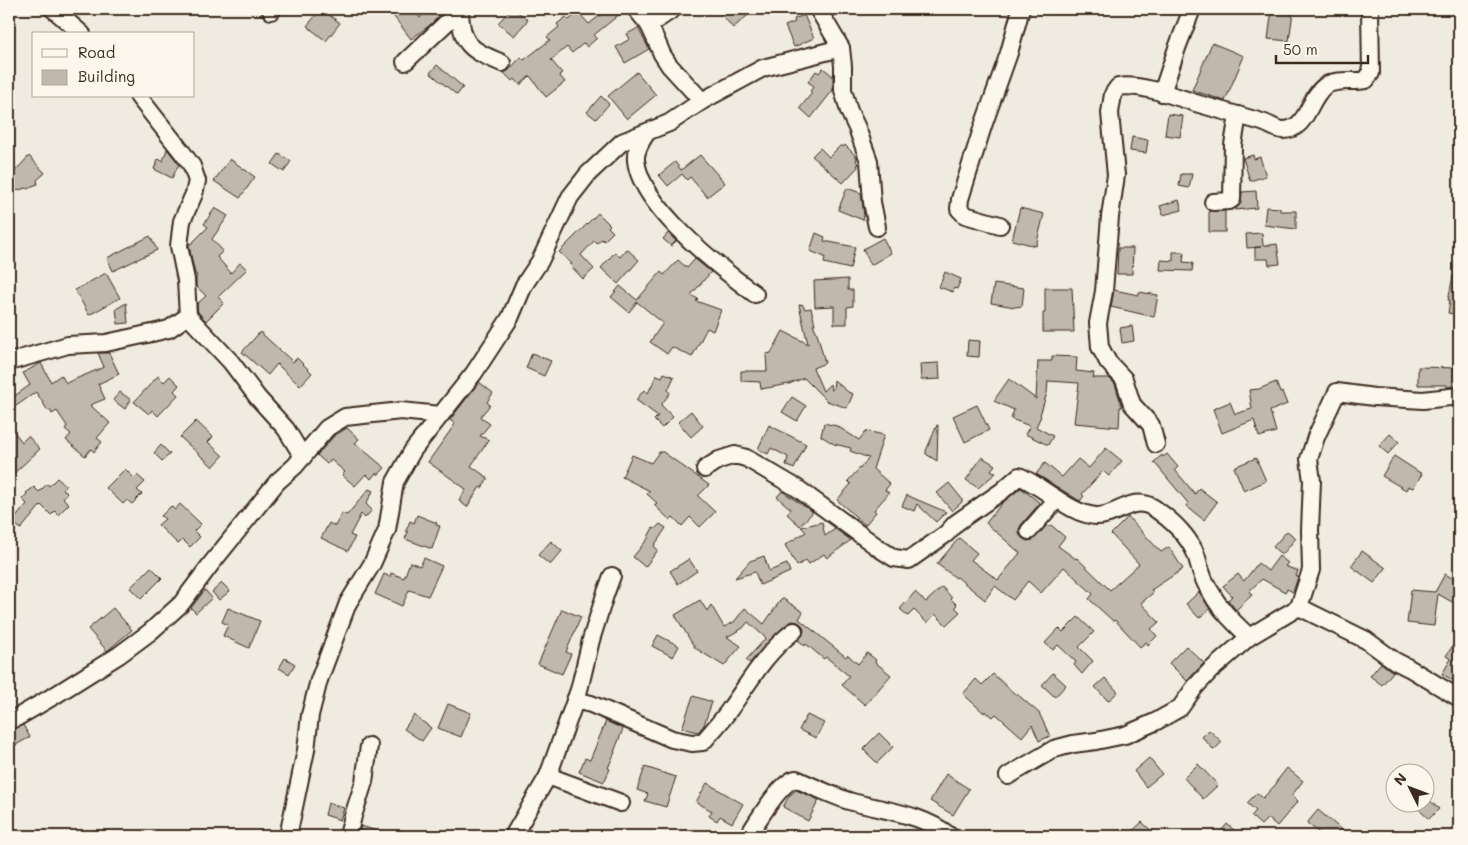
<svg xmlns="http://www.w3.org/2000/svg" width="1468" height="845" font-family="Mali,sans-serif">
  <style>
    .building { fill: #c0b8ad; stroke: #3b2a1e }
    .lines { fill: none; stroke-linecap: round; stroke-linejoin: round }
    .minor-casing { stroke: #3b2a1e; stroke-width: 20 }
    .minor { stroke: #fbf7ec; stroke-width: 16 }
  </style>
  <rect width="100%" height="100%" fill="#f0ebe0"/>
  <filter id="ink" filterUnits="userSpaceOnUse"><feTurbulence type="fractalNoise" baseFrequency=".02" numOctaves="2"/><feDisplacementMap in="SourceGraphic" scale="10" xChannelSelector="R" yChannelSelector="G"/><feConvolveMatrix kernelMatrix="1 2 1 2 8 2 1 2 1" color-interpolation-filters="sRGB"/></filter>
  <g filter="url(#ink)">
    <g class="building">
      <polygon points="321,9 340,23 326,41 307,26"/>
      <polygon points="388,9 413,9 420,18 429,9 447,9 430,25 411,39"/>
      <polygon points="511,9 514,9 528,20 514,36 498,23"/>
      <polygon points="608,9 626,9 594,35 597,38 587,47 584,43 572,53 567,47 551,60 562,73 559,75 565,82 546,97 530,76 520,85 515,79 512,81 504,73 508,71 521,57 524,60 550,40 547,37 559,27 557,24 566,17 569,20 578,12 589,24"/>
      <polygon points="717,9 755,9 733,28"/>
      <polygon points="1272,9 1293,12 1289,41 1268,39"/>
      <polygon points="804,15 814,38 794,47 785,26 795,22 794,19"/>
      <polygon points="638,28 649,49 625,63 616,47 630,39 627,34"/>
      <polygon points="1212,43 1244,56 1225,101 1192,90"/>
      <polygon points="437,65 463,87 457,95 430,73"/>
      <polygon points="823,68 833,76 833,90 811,118 800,108 812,93 810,91 814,86 808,82 816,71 819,73"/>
      <polygon points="637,72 656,95 627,119 608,96"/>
      <polygon points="601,96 609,104 596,119 587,112"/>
      <polygon points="1168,114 1183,116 1180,137 1165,135"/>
      <polygon points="1132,137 1148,140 1146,153 1130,151"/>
      <polygon points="841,145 843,147 845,145 853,153 857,158 856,161 859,164 857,165 858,167 843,183 812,156 820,148 829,157"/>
      <polygon points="167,149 179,164 172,178 154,169 158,159 163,161"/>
      <polygon points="279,154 291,161 284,172 272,164"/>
      <polygon points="700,155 725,183 707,197 690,177 687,180 682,174 668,186 659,175 675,162 681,170"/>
      <polygon points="1253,155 1254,159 1260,157 1266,176 1250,181 1243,158"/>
      <polygon points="29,156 45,173 37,180 38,184 32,186 28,189 26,188 15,191 9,172 16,170"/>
      <polygon points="230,159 255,177 240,198 214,181"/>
      <polygon points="1181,174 1192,174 1189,188 1179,186"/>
      <polygon points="847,188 861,193 864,216 863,220 838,210"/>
      <polygon points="1256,191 1257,208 1235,210 1241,203 1242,192"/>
      <polygon points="1179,200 1182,210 1163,215 1160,206"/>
      <polygon points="1266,207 1280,208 1280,211 1296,211 1296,229 1264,225"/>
      <polygon points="215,208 228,216 212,239 223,251 217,257 231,273 240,263 247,269 218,297 224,303 206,321 198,312 197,304 206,296 196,286 196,277 197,275 195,274 189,246 189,243 191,244 208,227 204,224"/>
      <polygon points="1020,208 1044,214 1036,246 1012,240"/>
      <rect x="1209" y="211" width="16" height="21"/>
      <polygon points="598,213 610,225 608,227 613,232 604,241 602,239 597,243 594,241 581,255 594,269 583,279 570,265 572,264 559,252"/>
      <polygon points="668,233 676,241 671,246 663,239"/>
      <polygon points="816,233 825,237 824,241 855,247 850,269 824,263 825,257 810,251"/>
      <polygon points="1262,233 1263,246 1277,244 1280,264 1269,265 1268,259 1255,259 1255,247 1261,247 1247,248 1246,234"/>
      <polygon points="150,236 157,250 113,271 107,258"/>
      <polygon points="883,238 891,253 871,265 863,249"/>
      <polygon points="1118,248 1133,248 1132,274 1117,274"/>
      <polygon points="627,249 639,260 618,284 601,268 615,252 620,257"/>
      <polygon points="1173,252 1184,252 1183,262 1193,263 1192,271 1160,270 1161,260 1173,261"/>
      <polygon points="695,259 711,272 691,295 698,299 696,301 721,310 713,331 707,328 692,357 672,347 667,354 650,342 663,323 637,302 629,312 611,297 620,286 637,300 661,272 664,275 678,260 687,268"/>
      <polygon points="945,272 961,279 957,289 954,288 953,292 939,287"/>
      <polygon points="106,273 120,298 89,315 75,290"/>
      <polygon points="1453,276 1459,277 1459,315 1448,313 1450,300 1448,300"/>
      <polygon points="848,279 848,290 853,290 853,306 847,307 847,324 834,324 834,306 815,307 814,281"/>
      <polygon points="994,284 1024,288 1022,306 1015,307 991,303"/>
      <polygon points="1045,288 1072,288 1074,332 1043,332 1043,313 1045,313"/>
      <polygon points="1114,290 1139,295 1139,292 1158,295 1154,317 1111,307"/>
      <polygon points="126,303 128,323 118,324 116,309"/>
      <polygon points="802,304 805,309 811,308 815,324 813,324 817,333 825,363 813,368 823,391 830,384 831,390 833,389 834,380 848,392 853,394 847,408 827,401 804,378 789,384 761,389 760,382 741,381 741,371 767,371 766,354 771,353 783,331 808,344 799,305"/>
      <polygon points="1132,326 1134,341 1122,343 1120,328"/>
      <polygon points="260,332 293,362 297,358 312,373 300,386 277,364 268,375 242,352"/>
      <polygon points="968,340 980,341 979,357 967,356"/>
      <polygon points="98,353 109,353 119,374 98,384 105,399 90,405 110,423 97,438 102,442 94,452 91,449 85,456 66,440 71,434 65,429 67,426 57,411 52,414 50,410 48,411 36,392 9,411 9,400 30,385 23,373 41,363 51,382 61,375 66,383 104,367"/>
      <polygon points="532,353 551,361 544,376 526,368"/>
      <polygon points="1052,356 1077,357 1076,371 1094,373 1093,378 1109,378 1115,384 1122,407 1120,407 1119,427 1074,423 1079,383 1048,381 1047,393 1040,415 1041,416 1036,427 1053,436 1048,445 1025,434 1030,426 1011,419 1014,410 994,401 997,396 1009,379 1036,399 1038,361 1052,361"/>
      <polygon points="939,363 940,379 921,380 920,364"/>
      <polygon points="1418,367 1459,368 1459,385 1447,387 1447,385 1418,385"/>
      <polygon points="664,373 674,377 668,390 670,393 661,405 673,417 662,428 654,420 658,416 636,400 644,390 648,393 657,375 662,377"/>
      <polygon points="158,376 164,382 170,376 179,385 174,391 178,395 158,416 152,410 149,414 134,402"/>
      <polygon points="479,382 493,393 487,402 490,405 480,417 490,424 480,436 489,440 471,466 488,478 482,488 480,487 467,507 459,501 466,489 428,462 455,424 450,420"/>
      <polygon points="1276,382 1280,393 1282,392 1287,404 1270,411 1276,432 1259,437 1254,420 1222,433 1213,409 1230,402 1235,414 1252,409 1249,390 1259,389"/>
      <polygon points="120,392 131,400 125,409 113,400"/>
      <polygon points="792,397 806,406 797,421 782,412"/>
      <polygon points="977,405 989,430 965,442 953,416"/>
      <polygon points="691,411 703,426 691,437 678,422"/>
      <polygon points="196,421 213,437 208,442 223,456 213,467 180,437"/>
      <polygon points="824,423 837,426 859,440 866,431 884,435 873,469 890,484 885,490 889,493 874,510 876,512 865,525 837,500 851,484 848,481 869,458 850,451 851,448 834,444 821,436"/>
      <polygon points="9,425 22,442 28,436 40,449 9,478"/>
      <polygon points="769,425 806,444 794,469 786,465 788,457 771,448 768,454 758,449"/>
      <polygon points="937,425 938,425 937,461 926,454 926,451"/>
      <polygon points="347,428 359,439 355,443 385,468 378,475 376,473 371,479 366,474 355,486 342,475 345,472 331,460 327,464 317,455 334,436"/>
      <polygon points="1390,434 1399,442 1388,454 1379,446"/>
      <polygon points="161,445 170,454 162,461 154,453"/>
      <polygon points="1106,448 1122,461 1109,476 1103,471 1082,494 1084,496 1080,501 1036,474 1045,463 1062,477 1078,459 1089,468"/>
      <polygon points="659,452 663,452 709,485 698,496 715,512 700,527 690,517 682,526 673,517 670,520 654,505 657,503 647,494 650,491 622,477 632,455 651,463"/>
      <polygon points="1167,454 1178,467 1175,470 1195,494 1199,488 1217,502 1204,520 1186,506 1188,503 1154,462 1162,455 1163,457"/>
      <polygon points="1394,456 1422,474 1413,488 1408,486 1406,490 1382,476"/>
      <polygon points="982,457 995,465 991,470 996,473 978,488 966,480"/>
      <polygon points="1256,458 1266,481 1244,491 1234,467"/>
      <polygon points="125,469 134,478 137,475 145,482 137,490 142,494 132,504 127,500 123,504 106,488"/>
      <polygon points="57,478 66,486 63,489 67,493 63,498 69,504 58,515 55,511 51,515 41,505 21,529 12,522 27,504 22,499 27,494 26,493 34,487 39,492 47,484 49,486"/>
      <polygon points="949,483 962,499 962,502 952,511 937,493"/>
      <polygon points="1021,488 1040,503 1021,525 1019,529 1019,534 1022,538 1027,541 1033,540 1047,525 1049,527 1051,525 1065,537 1058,546 1076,559 1077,558 1110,590 1139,564 1111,534 1128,517 1161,552 1169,547 1183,569 1151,590 1154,592 1141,603 1159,622 1151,629 1157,636 1148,645 1146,642 1140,647 1115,620 1113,621 1089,599 1093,594 1064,567 1041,593 1028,581 1013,600 995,586 985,600 957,577 956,578 937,564 959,538 977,553 971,560 998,580 1020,553 986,523 1003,502"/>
      <polygon points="369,489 373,491 366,504 372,510 365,518 361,514 350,535 355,537 348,551 321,538 329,523 335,526 342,513 347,515"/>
      <polygon points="782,491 813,512 800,526 787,514 791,509 777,497"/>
      <polygon points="907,495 911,497 946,512 936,522 917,504 914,511 902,506"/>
      <polygon points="180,504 201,524 194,531 200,537 190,547 183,540 178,544 158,525 165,519 161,516 171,506 175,510"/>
      <polygon points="417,515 437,523 436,525 440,526 432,549 405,539 408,532 406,531 410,521 414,523"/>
      <polygon points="822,522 825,536 835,529 851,540 827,558 824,554 809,564 806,560 797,566 785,545 806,532 801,527"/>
      <polygon points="660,524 666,528 654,546 658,550 645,567 633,557 649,537 648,537 653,528 655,529"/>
      <polygon points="1287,531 1296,538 1282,555 1273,547"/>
      <polygon points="551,541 562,551 550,565 538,555"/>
      <polygon points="1362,551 1386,568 1374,583 1351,566"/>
      <polygon points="764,556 769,571 787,564 790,572 760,585 755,572 735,578 750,561"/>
      <polygon points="1279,556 1288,563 1285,566 1298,571 1296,576 1298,577 1293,592 1287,589 1285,592 1262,579 1249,591 1252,595 1236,610 1228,600 1232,596 1223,586 1238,574 1244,581 1258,563 1268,571"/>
      <polygon points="424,558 442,566 428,596 409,590 402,606 375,594 384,574 390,577 391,573 404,578 410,562 420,566"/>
      <polygon points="689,559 697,571 678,584 670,571"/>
      <polygon points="151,567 162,578 141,599 130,588"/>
      <polygon points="1445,574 1459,582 1459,606 1438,594 1434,626 1407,623 1411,590 1435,592"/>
      <polygon points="222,583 230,591 219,600 212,592"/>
      <polygon points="942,587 952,598 951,599 957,605 955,607 960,612 946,625 935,614 927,623 914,610 908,616 900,609 915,592 926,602"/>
      <polygon points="205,590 212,598 196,613 191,608"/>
      <polygon points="1199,592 1210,609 1199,618 1186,604"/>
      <polygon points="782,598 803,612 799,619 846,657 848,655 858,664 867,653 876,660 875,662 891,675 865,705 842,685 849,676 826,657 824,659 806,644 805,646 798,640 803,635 804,630 802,625 798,622 793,621 788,623 778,632 750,663 746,660 766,638 748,622 743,628 727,637 741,646 724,666 695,648 675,615 700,600 707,611 711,605 724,627 734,622 745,608 764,624"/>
      <polygon points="113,608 132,630 107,651 88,629"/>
      <polygon points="228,608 260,621 249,648 223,636 228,625 222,622"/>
      <polygon points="562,609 581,617 566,652 571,654 562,674 538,664"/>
      <polygon points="1078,617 1094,632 1079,647 1093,661 1082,674 1074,665 1076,662 1058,645 1053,650 1045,643 1059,628 1063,632"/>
      <polygon points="658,635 679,646 673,657 652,646"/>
      <polygon points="1459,636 1459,676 1456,682 1442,674 1451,659 1446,656"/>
      <polygon points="1186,646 1204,663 1187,681 1169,663"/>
      <polygon points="285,658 295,664 289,674 279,668"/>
      <polygon points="1381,663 1393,672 1382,685 1370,676"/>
      <polygon points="1053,673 1066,685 1055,697 1042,685"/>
      <polygon points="993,674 1016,695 1017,694 1039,713 1050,736 1039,741 1032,725 1022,737 996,714 993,717 988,713 987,714 985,711 984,713 963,694 976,679 982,685"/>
      <polygon points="1105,678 1118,692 1108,701 1095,687"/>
      <polygon points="693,696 712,702 704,725 698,732 682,728"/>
      <polygon points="448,704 471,713 461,737 438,728"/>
      <polygon points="414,715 431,728 422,741 404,729"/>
      <polygon points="807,715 824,723 816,738 799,730"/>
      <polygon points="606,721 623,729 614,752 615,752 608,768 610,769 604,782 579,772 585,758 590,760"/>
      <polygon points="23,725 30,737 14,746 9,737 9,731"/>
      <polygon points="1209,730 1222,742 1214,750 1202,737"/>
      <polygon points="879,733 893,747 877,763 863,749"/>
      <polygon points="1149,758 1162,774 1146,787 1134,771"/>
      <polygon points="1198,764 1218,785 1203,799 1184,778"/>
      <polygon points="645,767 676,777 666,807 645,801 648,794 637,790"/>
      <polygon points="1287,768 1303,781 1292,795 1298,801 1277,826 1268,818 1261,825 1251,816 1256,811 1247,803 1257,793 1263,798 1277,783 1276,782"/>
      <polygon points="946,774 969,789 953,815 930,801"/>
      <polygon points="707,783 743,804 732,823 720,816 717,821 709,816 712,811 696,802"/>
      <polygon points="796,790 819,800 808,821 783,807 789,796"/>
      <polygon points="1428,799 1439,809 1429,819 1418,809"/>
      <polygon points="328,803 344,808 340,820 325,815"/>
      <polygon points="1318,810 1349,836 1323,836 1307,823"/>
      <polygon points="1142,822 1157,836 1127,836"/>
      <polygon points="1227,824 1241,836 1217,836"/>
      <polygon points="361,826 387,834 386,836 358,836"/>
    </g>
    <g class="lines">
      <defs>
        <g id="minor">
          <polyline points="53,9 82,34"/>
          <polyline points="636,9 649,25 656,40 662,54 669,65 702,101"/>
          <polyline points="818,9 841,48 843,66 843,90 849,111 857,128 869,161 872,202 877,227"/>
          <path d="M 460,10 C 461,46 471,50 502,63"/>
          <polyline points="271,11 273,9"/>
          <polyline points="649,25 673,9"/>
          <polyline points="405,62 461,9"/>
          <polyline points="1162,93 1177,48 1192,9"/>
          <polyline points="138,96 182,152 192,166 197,181 194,194 182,221 179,246 186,280 188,316 231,362 258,398 286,429 303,457"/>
          <path d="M 647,132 C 642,140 635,150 636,160 C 640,206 720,268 755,294"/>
          <polyline points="1213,202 1229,201 1232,199 1233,145 1238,115"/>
          <polyline points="1000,225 965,215 959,209 960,199 983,126 1009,53 1021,9"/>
          <polyline points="9,362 68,345 106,343 152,333 169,329 188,316"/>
          <path d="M 1156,444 L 1151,425 L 1132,404 L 1124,379 L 1108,362 L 1100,347 L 1098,323 L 1104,291 L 1110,217 L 1116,175 L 1110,113 L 1113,94 L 1118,87 C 1140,83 1177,97 1199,104 C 1220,110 1241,116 1262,122 C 1269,124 1276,130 1283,130 C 1308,130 1308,98 1325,86 C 1337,78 1353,83 1366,80 L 1371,73 L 1370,9"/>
          <path d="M 705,469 L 719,460 L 735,455 L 746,458 L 797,488 L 880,549 L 894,558 L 909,560 L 946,534 L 956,523 L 1002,491 L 1019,476 C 1043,486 1070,514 1096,516 C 1117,517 1132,494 1154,508 C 1170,519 1187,535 1195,552 C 1198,559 1199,567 1202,574 C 1204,581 1208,588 1212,594 C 1221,611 1236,624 1249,637"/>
          <polyline points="1029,531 1057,499"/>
          <polyline points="1299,607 1366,640 1395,661 1409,668 1459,698"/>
          <path d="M 575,700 L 591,704 L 672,739 L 692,743 L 703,742 C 712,731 722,721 730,709 C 750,681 766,652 794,631"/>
          <polyline points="9,721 16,718 57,694 119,655 150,632 181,604 211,564 277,482 295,466 327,428 345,417 401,411 440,415"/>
          <polyline points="548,776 621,803"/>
          <polyline points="1008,776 1054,749 1073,744 1096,741 1125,735 1155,722 1180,708 1195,687 1210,671 1249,637 1299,607 1311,570 1310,530 1312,481 1309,459 1316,437 1337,392 1374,397 1423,400 1459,396"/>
          <polyline points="288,836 306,750 310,715 319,680 348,603 372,564 387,530 395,482 413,450 474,373 510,318 524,285 540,261 570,197 588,174 622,142 669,123 702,101 763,68 841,48"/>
          <polyline points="348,836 353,816 364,782 369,746"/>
          <polyline points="513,836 548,776 579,690 591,640 605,595 612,576"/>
          <path d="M 748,836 C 757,822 781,781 796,779 C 814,787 831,795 849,801 C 884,811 921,813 950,836"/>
        </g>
      </defs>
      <use href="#minor" class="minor-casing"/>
      <use href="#minor" class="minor"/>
    </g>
  </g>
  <rect width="1468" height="845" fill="none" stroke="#fbf7ec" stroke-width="30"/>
  <rect x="15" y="15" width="1438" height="815" fill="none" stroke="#3b2a1e" stroke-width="2" filter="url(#ink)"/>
  <rect x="32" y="32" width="162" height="65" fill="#fbf7ec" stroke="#aea59a"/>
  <rect x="42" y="49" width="25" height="8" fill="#fbf7ec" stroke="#aea59a"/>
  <text x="78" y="58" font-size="15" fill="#3b2a1e">Road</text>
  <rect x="42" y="70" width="25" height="15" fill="#c0b8ad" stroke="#aea59a"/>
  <text x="78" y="82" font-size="15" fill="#3b2a1e">Building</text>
  <g transform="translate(1410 788) rotate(312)"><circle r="24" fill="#fbf7ec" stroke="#aea59a"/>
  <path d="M0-4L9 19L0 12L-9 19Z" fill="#3b2a1e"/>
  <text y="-8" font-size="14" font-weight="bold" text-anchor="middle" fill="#3b2a1e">N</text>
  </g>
  <path d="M1276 55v8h92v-8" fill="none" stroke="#3b2a1e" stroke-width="2.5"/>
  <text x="1283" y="55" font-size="15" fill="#3b2a1e" stroke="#fbf7ec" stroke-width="4" paint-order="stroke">50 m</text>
</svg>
